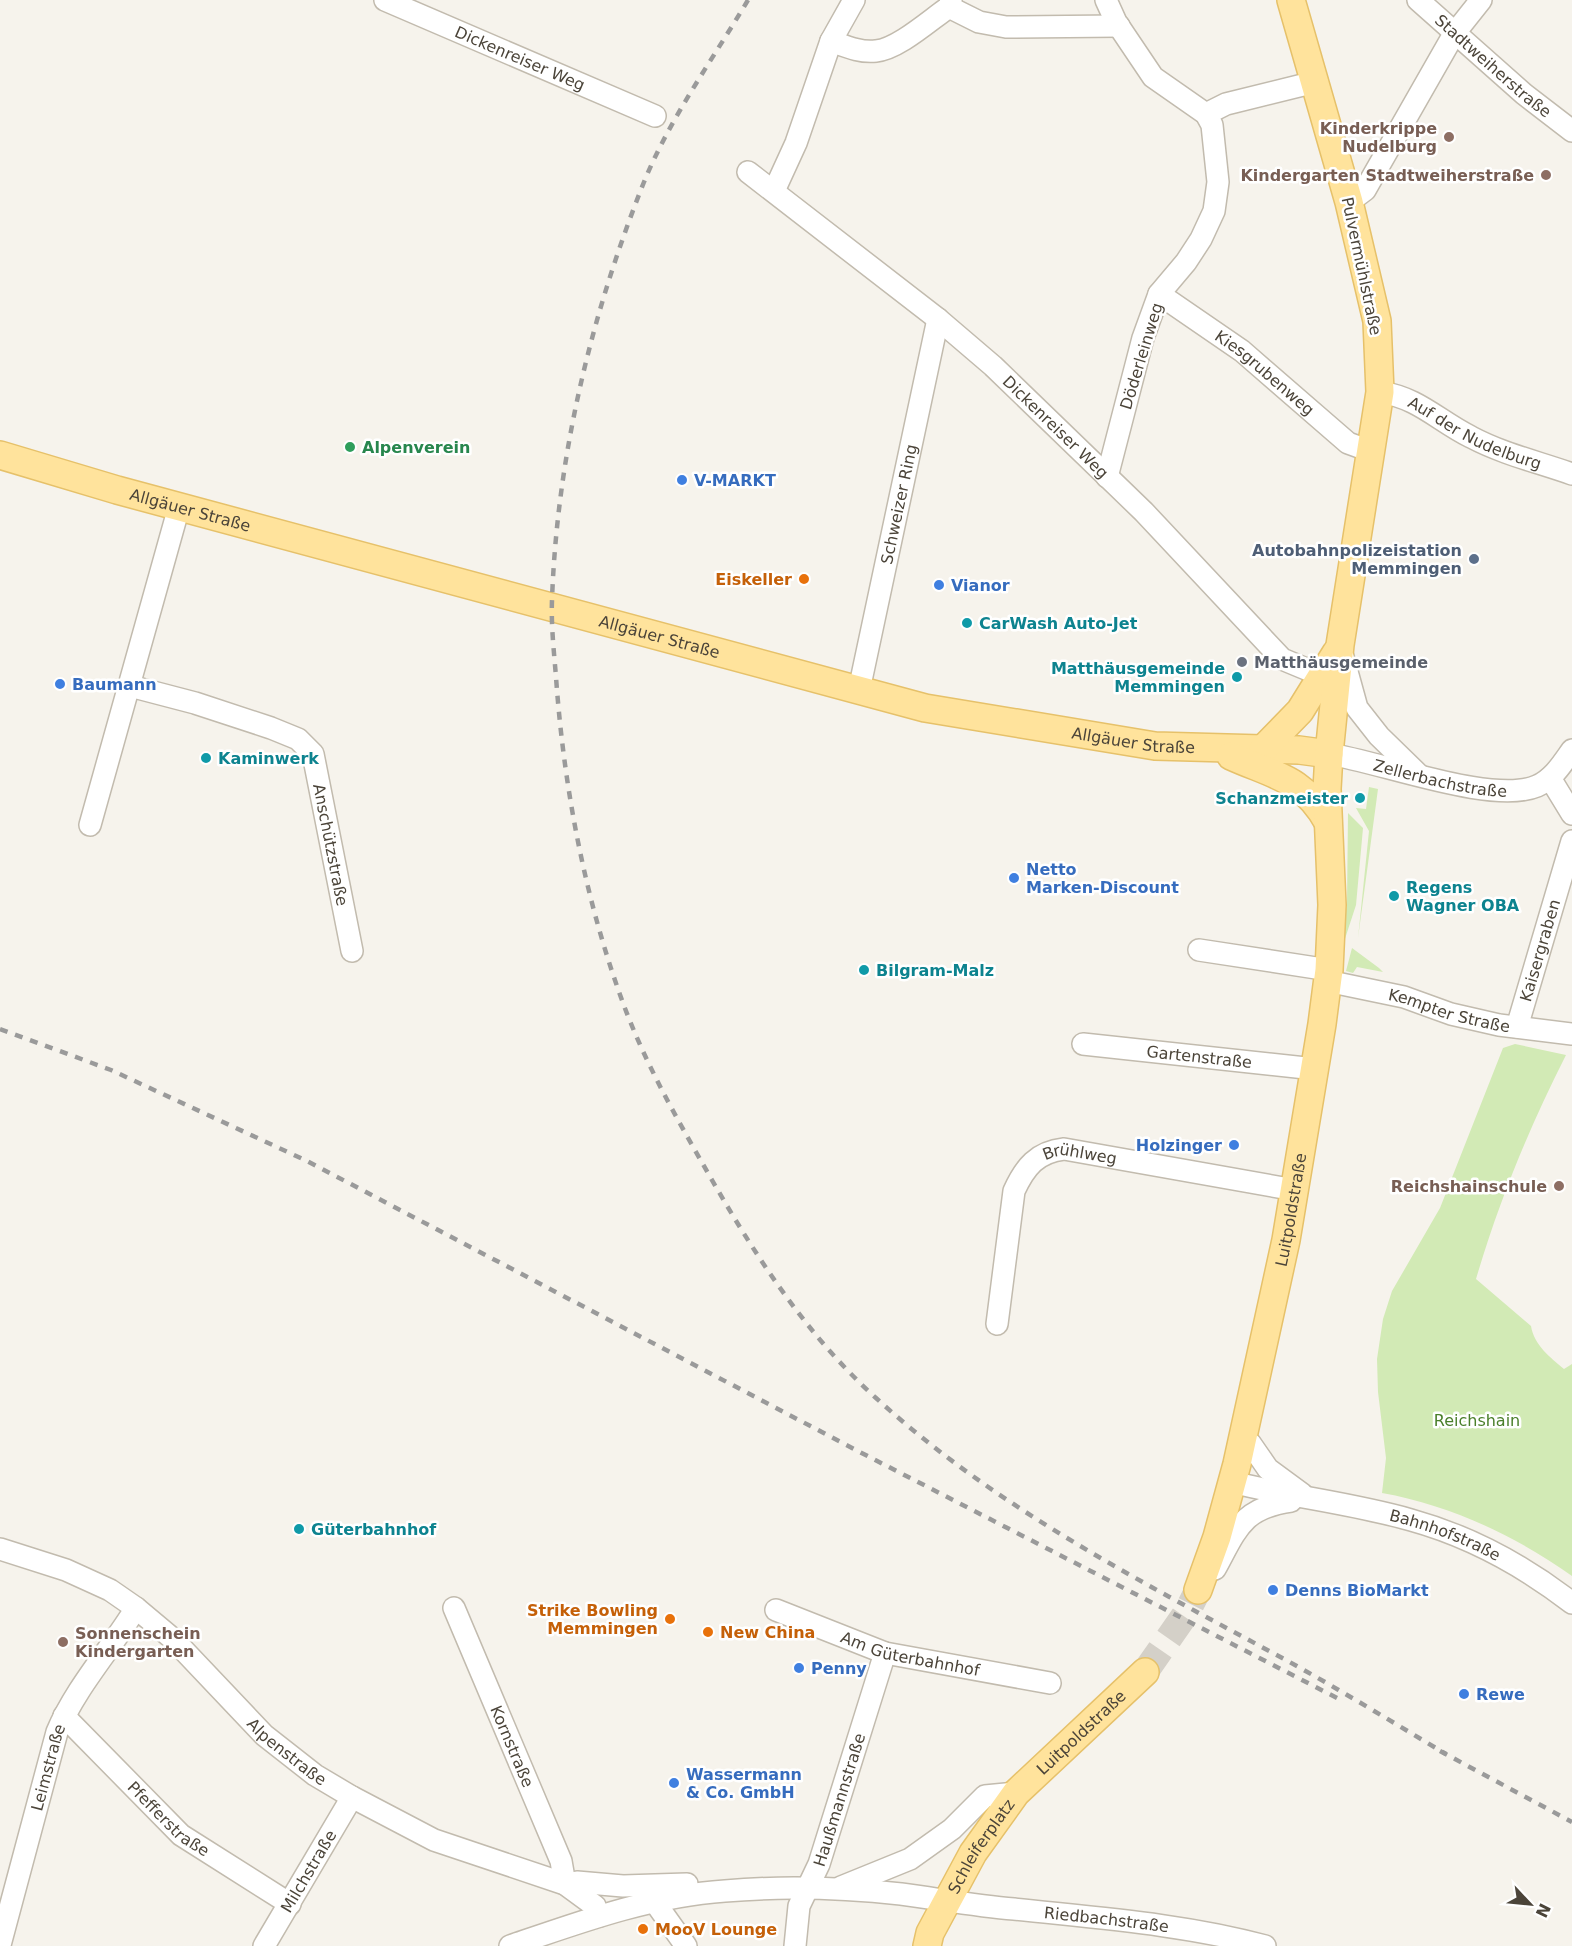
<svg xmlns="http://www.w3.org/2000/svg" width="1572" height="1946" font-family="'DejaVu Sans',sans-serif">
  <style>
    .green { fill: #d2eab5 }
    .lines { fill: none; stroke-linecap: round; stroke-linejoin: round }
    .major-tunnel { stroke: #d4d0c8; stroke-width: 27; stroke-dasharray: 27 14; stroke-linecap: butt }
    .minor-casing { stroke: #c2bbae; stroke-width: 24 }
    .major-casing { stroke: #e6c16a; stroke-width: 30 }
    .minor { stroke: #fff; stroke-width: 21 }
    .major { stroke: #ffe39c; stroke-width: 27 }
    .rail { stroke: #9a9a9a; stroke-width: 4.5; stroke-dasharray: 8 8; stroke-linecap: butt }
    .education-dot { fill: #8d6e63; stroke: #fff; stroke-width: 2 }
    .leisure-dot { fill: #2e9e5b; stroke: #fff; stroke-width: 2 }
    .shop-dot { fill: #3f7fe0; stroke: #fff; stroke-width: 2 }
    .service-dot { fill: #5c6f8a; stroke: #fff; stroke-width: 2 }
    .food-dot { fill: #e8710a; stroke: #fff; stroke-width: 2 }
    .culture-dot { fill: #0f9aa8; stroke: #fff; stroke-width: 2 }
    .worship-dot { fill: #6b7280; stroke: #fff; stroke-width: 2 }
    .labels { text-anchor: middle; stroke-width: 5; stroke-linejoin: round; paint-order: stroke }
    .street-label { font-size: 16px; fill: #4b4439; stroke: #fff }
    .education-label { font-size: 16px; font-weight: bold; fill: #785e54; stroke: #fff; text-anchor: end }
    .leisure-label { font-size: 16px; font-weight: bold; fill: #27864d; stroke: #fff; text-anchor: start }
    .shop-label { font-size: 16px; font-weight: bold; fill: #366cbe; stroke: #fff; text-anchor: start }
    .service-label { font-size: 16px; font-weight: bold; fill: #4e5e75; stroke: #fff; text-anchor: end }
    .food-label { font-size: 16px; font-weight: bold; fill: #c56008; stroke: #fff; text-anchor: end }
    .culture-label { font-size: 16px; font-weight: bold; fill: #0d838f; stroke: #fff; text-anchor: start }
    .worship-label { font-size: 16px; font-weight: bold; fill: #5b616d; stroke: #fff; text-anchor: start }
    .park-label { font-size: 16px; fill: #4a7f2a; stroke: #fff }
  </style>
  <rect width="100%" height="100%" fill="#f6f3ec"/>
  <g class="green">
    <polygon points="1369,787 1378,789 1358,938 1369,831 1356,808 1366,809"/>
    <polygon points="1348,813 1363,828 1356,905 1341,951 1347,902"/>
    <polygon points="1352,948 1379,968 1383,972 1357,967 1353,973 1346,971"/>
    <path d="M 1515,1044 L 1566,1055 C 1529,1128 1499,1201 1476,1279 L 1531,1326 C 1534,1345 1550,1357 1564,1369 L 1572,1364 L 1572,1576 C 1516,1536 1450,1505 1382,1493 L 1386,1458 L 1378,1392 L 1377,1359 L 1383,1319 L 1392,1291 L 1440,1208 L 1503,1048 Z"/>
  </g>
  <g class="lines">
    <polyline class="major-tunnel" points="1145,1672 1187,1612 1198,1590"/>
    <defs>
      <g id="minor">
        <path id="s1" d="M 385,0 L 655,116"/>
        <polyline points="1106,0 1116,22 1153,77 1206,114 1212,125 1218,182 1214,211 1201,239 1186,262 1159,294 1143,338 1107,477"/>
        <path id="s2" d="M 1418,0 L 1524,94 L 1572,131"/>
        <polyline points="949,7 979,22 1006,27 1119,26"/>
        <path d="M 831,41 C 845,46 860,53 876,51 C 898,49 930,20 949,7 L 951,0"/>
        <polyline points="1206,114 1226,104 1315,82"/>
        <path id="s3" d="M 748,172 L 938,319 L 993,366 L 1144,512 L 1282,659 L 1323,676"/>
        <polyline points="774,191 796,143 831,41 854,0"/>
        <polyline points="1349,202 1365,190 1454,34 1481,0"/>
        <path id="s4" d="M 1159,294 L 1242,351 L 1348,443 L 1370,451"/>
        <path id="s5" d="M 1380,392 C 1419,398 1437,420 1471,437 C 1503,454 1538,462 1572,474"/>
        <polyline points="1343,657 1357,708 1379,736 1418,774"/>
        <path id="s6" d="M 130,686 L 195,703 L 271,728 L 298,739 L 313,754 L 352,951"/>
        <path id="s7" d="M 859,690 L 938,319"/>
        <path id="s8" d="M 1329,754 C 1381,762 1493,805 1537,786 C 1553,779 1562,764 1572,750"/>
        <polyline points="1550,778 1572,814"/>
        <polyline points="90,825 179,507"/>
        <polyline points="1199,950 1329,970"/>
        <path id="s9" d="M 1327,981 L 1404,997 L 1451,1014 L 1499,1025 L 1572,1034"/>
        <path id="s10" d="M 1517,1027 L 1572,841"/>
        <path id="s11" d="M 1083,1044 L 1315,1069"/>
        <path id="s12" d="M 997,1324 L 1014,1191 C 1025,1167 1037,1152 1064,1149 L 1295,1190"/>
        <polyline points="1250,1443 1268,1469 1302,1494"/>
        <path id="s13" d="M 1232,1482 C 1291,1497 1352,1503 1411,1520 C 1469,1536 1524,1566 1572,1603"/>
        <path id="s14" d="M 0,1549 L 66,1570 L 110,1590 L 136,1608 L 173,1639 L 264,1735 L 315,1775 L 352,1797 L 434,1840 L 565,1884 L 595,1906 L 599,1916"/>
        <path d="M 1215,1569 C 1237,1529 1242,1508 1291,1501"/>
        <path id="s15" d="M 454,1608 L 561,1861 L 565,1884"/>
        <path id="s16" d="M 776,1610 L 885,1653 L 1050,1683"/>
        <path id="s17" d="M 64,1716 L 181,1835 L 290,1904"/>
        <polyline points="565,1884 577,1882 623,1886 687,1884"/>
        <polyline points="841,1887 910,1859 952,1829 985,1796 1016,1793"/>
        <polyline points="654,1901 686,1946"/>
        <path id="s18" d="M 0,1945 L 57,1732 C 76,1687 111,1649 136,1608"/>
        <path id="s19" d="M 264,1946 L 352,1797"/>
        <path id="s20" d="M 510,1946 C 580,1922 651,1896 725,1891 C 782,1886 844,1888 901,1894 C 939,1899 976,1906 1014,1909 C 1097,1918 1184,1924 1265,1946"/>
        <path id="s21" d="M 795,1946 L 799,1906 L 819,1864 L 885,1653"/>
      </g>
      <g id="major">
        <path id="s22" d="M 0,455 L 117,490 L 925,708 L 1155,746 L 1299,750 L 1329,754"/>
        <polyline points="1263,749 1300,711 1336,653"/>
        <path d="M 1231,756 C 1273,775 1304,778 1328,822"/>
        <path id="s23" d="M 1198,1590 L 1217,1537 L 1237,1464 L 1286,1240 L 1322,1024 L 1329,970 L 1332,905 L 1327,789 L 1329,754 L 1340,645 L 1380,392 L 1377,321 L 1349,202 L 1291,0"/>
        <path id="s24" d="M 927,1946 L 930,1933 L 973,1853 L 1016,1793 L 1145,1672"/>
      </g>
    </defs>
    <use href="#minor" class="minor-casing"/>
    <use href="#major" class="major-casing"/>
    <use href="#minor" class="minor"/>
    <use href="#major" class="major"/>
    <g class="rail">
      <path d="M 748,0 C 713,59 670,118 644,182 C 591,315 557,457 552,600 C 551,626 554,652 556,677 C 564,790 586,905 626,1011 C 646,1063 673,1112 700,1159 C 749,1246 802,1331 876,1398 C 996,1508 1142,1582 1284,1659 C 1339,1689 1392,1722 1446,1754"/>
      <polyline points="0,1029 111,1070 307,1161 854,1449 1339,1699"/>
      <polyline points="1440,1751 1572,1822"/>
    </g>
  </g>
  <g class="education-dot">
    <circle cx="1449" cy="137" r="6"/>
    <circle cx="1546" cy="175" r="6"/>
    <circle cx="1559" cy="1186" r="6"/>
    <circle cx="63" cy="1642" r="6"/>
  </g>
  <circle class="leisure-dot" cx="350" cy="447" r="6"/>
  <g class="shop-dot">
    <circle cx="682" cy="480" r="6"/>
    <circle cx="939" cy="585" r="6"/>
    <circle cx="60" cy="684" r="6"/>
    <circle cx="1014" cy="878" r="6"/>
    <circle cx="1234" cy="1145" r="6"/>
    <circle cx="1273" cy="1590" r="6"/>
    <circle cx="799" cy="1668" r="6"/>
    <circle cx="1464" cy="1694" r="6"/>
    <circle cx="674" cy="1783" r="6"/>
  </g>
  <circle class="service-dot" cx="1474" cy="559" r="6"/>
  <g class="food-dot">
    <circle cx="804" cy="579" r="6"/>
    <circle cx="670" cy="1619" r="6"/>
    <circle cx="708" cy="1632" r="6"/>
    <circle cx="643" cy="1929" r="6"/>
  </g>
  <g class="culture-dot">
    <circle cx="967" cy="623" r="6"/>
    <circle cx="1237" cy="677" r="6"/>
    <circle cx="206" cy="758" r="6"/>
    <circle cx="1360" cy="798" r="6"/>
    <circle cx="1394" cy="896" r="6"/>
    <circle cx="864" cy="970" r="6"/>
    <circle cx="299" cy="1529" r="6"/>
  </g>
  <circle class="worship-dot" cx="1242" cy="662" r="6"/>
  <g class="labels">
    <g class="street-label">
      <text dy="6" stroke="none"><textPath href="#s1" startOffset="147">Dickenreiser Weg</textPath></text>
      <text dy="6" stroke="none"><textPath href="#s2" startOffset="100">Stadtweiherstraße</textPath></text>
      <text transform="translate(1362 266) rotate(78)" y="6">Pulvermühlstraße</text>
      <text transform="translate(1141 356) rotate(-73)" y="6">Döderleinweg</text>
      <text dy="6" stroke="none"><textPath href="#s4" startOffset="132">Kiesgrubenweg</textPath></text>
      <text dy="6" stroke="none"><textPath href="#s3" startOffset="400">Dickenreiser Weg</textPath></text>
      <text dy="6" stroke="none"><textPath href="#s5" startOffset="104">Auf der Nudelburg</textPath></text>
      <text dy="6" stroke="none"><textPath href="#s7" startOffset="190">Schweizer Ring</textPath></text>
      <text dy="6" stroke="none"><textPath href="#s22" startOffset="198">Allgäuer Straße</textPath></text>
      <text dy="6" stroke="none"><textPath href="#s22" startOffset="684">Allgäuer Straße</textPath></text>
      <text dy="6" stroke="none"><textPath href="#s22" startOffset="1170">Allgäuer Straße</textPath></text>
      <text dy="6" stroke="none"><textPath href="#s8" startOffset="114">Zellerbachstraße</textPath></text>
      <text dy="6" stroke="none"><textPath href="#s6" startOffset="290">Anschützstraße</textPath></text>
      <text dy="6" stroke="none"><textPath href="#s10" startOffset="80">Kaisergraben</textPath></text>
      <text dy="6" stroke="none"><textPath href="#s9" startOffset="126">Kempter Straße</textPath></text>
      <text dy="6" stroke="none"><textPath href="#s11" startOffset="117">Gartenstraße</textPath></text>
      <text dy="6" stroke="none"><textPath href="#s12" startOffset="219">Brühlweg</textPath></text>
      <text dy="6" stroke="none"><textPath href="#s23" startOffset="392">Luitpoldstraße</textPath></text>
      <text dy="6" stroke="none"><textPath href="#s13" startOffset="220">Bahnhofstraße</textPath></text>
      <text dy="6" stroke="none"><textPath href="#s16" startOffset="142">Am Güterbahnhof</textPath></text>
      <text dy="6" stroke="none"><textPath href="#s24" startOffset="267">Luitpoldstraße</textPath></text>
      <text dy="6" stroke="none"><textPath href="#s15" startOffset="150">Kornstraße</textPath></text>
      <text dy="6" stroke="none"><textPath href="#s14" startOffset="358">Alpenstraße</textPath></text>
      <text dy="6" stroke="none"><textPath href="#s18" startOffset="184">Leimstraße</textPath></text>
      <text dy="6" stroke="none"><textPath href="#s21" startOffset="154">Haußmannstraße</textPath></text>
      <text dy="6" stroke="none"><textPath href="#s17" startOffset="147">Pfefferstraße</textPath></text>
      <text dy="6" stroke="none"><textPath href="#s24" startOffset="114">Schleiferplatz</textPath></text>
      <text dy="6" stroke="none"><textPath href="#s19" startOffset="87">Milchstraße</textPath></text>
      <text dy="6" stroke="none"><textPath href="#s20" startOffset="606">Riedbachstraße</textPath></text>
    </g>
    <g class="education-label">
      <text x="1437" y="134">Kinderkrippe<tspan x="1437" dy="18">Nudelburg</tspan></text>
      <text x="1534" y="181">Kindergarten Stadtweiherstraße</text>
      <text x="1547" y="1192">Reichshainschule</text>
      <text x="75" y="1639" text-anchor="start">Sonnenschein<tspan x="75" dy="18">Kindergarten</tspan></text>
    </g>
    <g class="leisure-label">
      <text x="362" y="453">Alpenverein</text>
    </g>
    <g class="shop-label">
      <text x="694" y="486">V-MARKT</text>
      <text x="951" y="591">Vianor</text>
      <text x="72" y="690">Baumann</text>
      <text x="1026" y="875">Netto<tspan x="1026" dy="18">Marken-Discount</tspan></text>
      <text x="1222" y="1151" text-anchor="end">Holzinger</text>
      <text x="1285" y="1596">Denns BioMarkt</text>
      <text x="811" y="1674">Penny</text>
      <text x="1476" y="1700">Rewe</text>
      <text x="686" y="1780">Wassermann<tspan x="686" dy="18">&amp; Co. GmbH</tspan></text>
    </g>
    <g class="service-label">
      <text x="1462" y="556">Autobahnpolizeistation<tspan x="1462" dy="18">Memmingen</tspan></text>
    </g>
    <g class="food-label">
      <text x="792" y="585">Eiskeller</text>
      <text x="658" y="1616">Strike Bowling<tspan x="658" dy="18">Memmingen</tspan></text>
      <text x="720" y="1638" text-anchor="start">New China</text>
      <text x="655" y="1935" text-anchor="start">MooV Lounge</text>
    </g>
    <g class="culture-label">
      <text x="979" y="629">CarWash Auto-Jet</text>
      <text x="1225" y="674" text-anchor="end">Matthäusgemeinde<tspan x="1225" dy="18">Memmingen</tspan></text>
      <text x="218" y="764">Kaminwerk</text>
      <text x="1348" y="804" text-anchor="end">Schanzmeister</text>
      <text x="1406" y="893">Regens<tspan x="1406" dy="18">Wagner OBA</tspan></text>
      <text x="876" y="976">Bilgram-Malz</text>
      <text x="311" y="1535">Güterbahnhof</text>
    </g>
    <g class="worship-label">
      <text x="1254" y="668">Matthäusgemeinde</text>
    </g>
    <g class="park-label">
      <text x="1477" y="1426">Reichshain</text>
    </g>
  </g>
  <g transform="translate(1530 1904) rotate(116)" stroke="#ffffff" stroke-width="4.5" paint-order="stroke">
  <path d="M0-4.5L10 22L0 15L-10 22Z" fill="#4b4439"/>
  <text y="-9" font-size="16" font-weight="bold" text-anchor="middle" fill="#4b4439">N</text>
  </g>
</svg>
